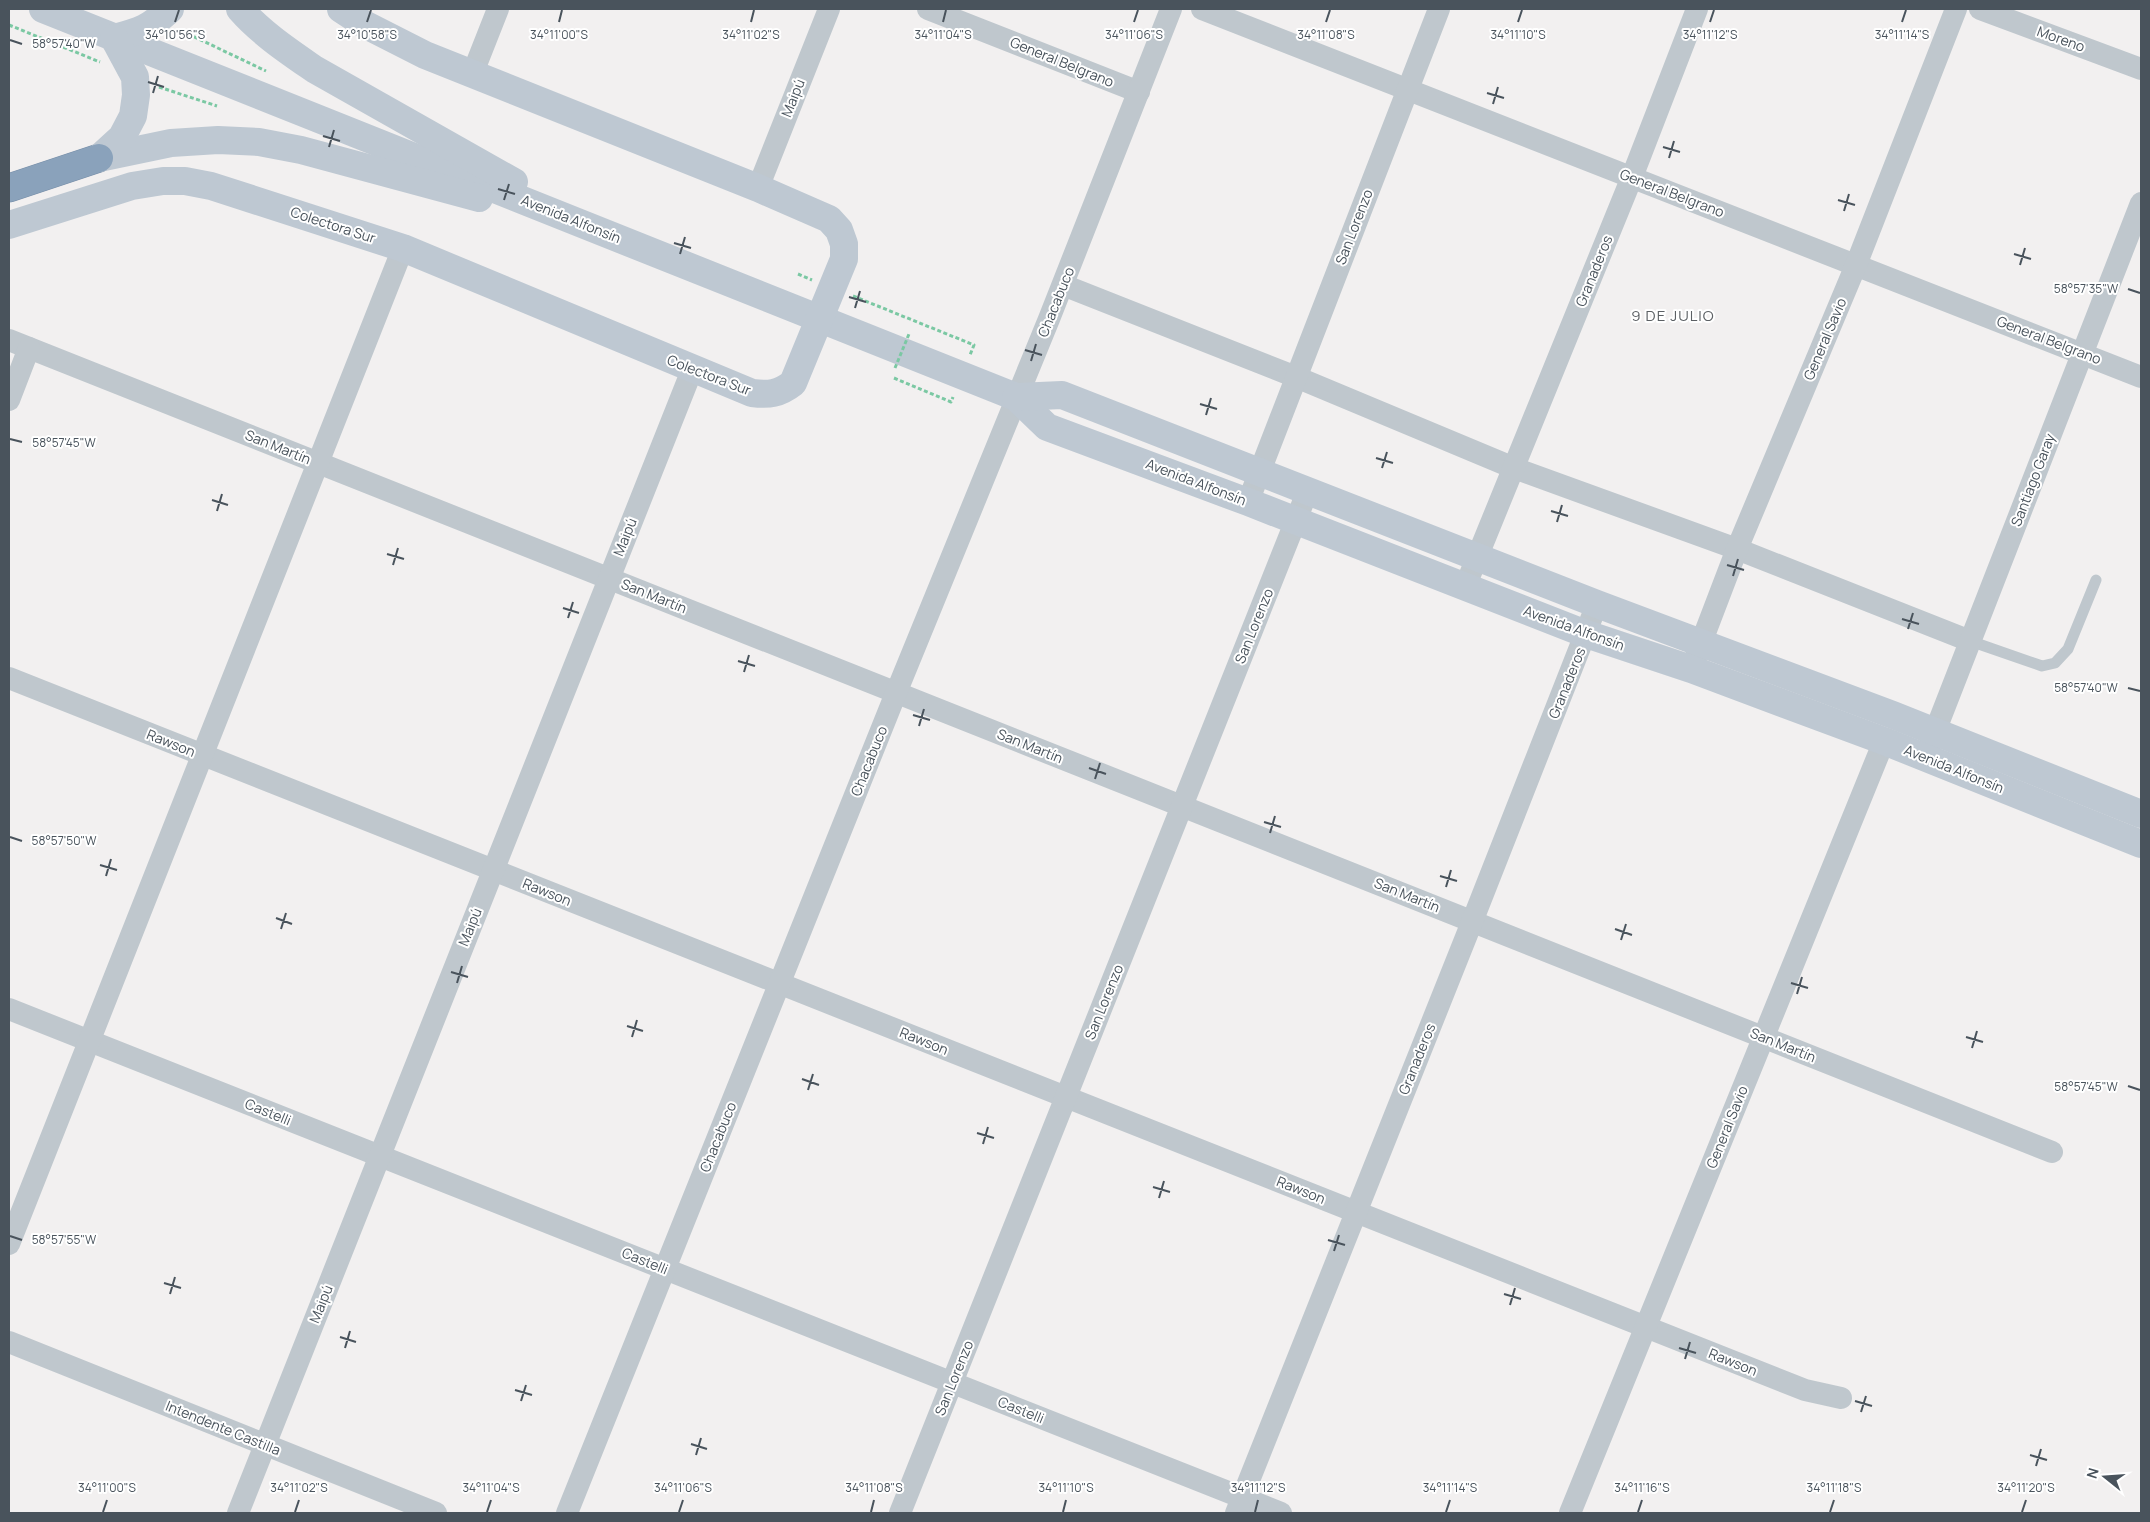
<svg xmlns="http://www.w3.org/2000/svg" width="2150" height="1522" font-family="Manrope,sans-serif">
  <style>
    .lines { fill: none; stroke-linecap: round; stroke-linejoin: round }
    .highway-casing { stroke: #768da7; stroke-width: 29 }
    .path { stroke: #7bc8a3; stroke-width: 3; stroke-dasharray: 4 2.5; stroke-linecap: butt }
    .lane { stroke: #bfc7cd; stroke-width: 11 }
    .street { stroke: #bfc7cd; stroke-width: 22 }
    .secondary { stroke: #bec8d2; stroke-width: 28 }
    .highway { stroke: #8aa2bb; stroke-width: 28 }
    .path-bridge { stroke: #7bc8a3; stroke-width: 3; stroke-dasharray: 4 2.5; stroke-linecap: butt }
    .ticks { fill: none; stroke: #49535c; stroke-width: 2 }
    .labels { text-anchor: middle; stroke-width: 4; stroke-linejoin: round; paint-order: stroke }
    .street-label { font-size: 14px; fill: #49535c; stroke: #fff }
    .neighbourhood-label { font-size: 15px; letter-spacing: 1px; fill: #5c6064; stroke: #fff }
    .ticks-label { font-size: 12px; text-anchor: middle; fill: #49535c; stroke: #fff; stroke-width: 4; stroke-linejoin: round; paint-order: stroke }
  </style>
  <rect width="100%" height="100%" fill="#f2f0f0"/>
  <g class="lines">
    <defs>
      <polyline id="highway" points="9,188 99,158"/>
    </defs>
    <use href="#highway" class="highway-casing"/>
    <g class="path">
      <polyline points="9,25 100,62"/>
      <polyline points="182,31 266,71"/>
      <polyline points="159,87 217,106"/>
      <polyline points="798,274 812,280"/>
      <polyline points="853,296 974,345 970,355"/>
      <polyline points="894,378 951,402 953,397"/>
    </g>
    <polyline class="lane" points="1970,641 2042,666 2055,663 2068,649 2096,580"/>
    <g class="street">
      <polyline points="928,9 1139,92"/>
      <polyline points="1202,9 2141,377"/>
      <polyline points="1980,9 2141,69"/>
      <polyline points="472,75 498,9"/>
      <polyline points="758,188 829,9"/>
      <polyline points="1063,285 1296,377 1514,468 1737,549 1970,641"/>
      <polyline points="9,340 2052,1152"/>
      <polyline points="9,400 29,348"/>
      <polyline points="1248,502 1439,9"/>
      <polyline points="1465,587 1632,177 1697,9"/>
      <polyline points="1695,659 1737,549 1856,265 1956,9"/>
      <polyline points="9,678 1805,1390 1841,1398"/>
      <polyline points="1929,747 2141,203"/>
      <polyline points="9,1009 1281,1513"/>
      <polyline points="9,1244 403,248"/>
      <polyline points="9,1342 436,1513"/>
      <polyline points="238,1513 692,370"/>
      <polyline points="567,1513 896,693 1049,319 1171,9"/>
      <polyline points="900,1513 1308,490"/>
      <polyline points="1236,1513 1472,922 1597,604"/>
      <polyline points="1570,1513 1884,741"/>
    </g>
    <g class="secondary">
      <polyline points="43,9 1016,397 1047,427 1248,502 1586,634 1691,669 1884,741 2141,844"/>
      <path d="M 240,9 C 261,33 288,51 314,69 L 514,182"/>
      <path d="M 114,38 C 140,31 150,28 170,9"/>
      <polyline points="99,158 171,143 218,140 259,142 301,150 479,198"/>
      <polyline points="99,158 122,137 133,116 136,95 135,77 114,38"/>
      <path d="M 9,225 L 132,186 L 163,181 L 185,181 L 211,186 L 403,248 L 752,393 C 769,395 779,394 793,383 L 844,259 L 844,244 L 839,230 L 829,219 L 758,188 L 425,55 L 364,24 L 341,9"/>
      <polyline points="1016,397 1062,395 1597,604 1893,715 2141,814"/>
    </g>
    <use href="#highway" class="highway"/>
    <polyline class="path-bridge" points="895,368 909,334"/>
  </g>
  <path class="ticks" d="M 175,22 L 179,10M 367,22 L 371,10M 559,22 L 562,10M 751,22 L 754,10M 943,22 L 946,10M 1134,22 L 1138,10M 1326,22 L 1330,10M 1518,22 L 1522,10M 1710,22 L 1714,10M 1902,22 L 1906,10M 10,40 L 22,44M 148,82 L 164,87M 153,93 L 158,76M 1487,93 L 1504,98M 1493,104 L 1498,87M 323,136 L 340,141M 329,147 L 334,130M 1663,147 L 1680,152M 1669,158 L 1674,141M 498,189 L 515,194M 504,200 L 509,184M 1838,200 L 1855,205M 1844,211 L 1849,194M 674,243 L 691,248M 680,254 L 685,237M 2014,254 L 2031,259M 2020,265 L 2025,248M 2128,289 L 2140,293M 849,297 L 866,302M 855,308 L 860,291M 1025,350 L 1042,355M 1031,361 L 1036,344M 1200,404 L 1217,409M 1206,415 L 1211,398M 10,439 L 22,442M 1376,458 L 1393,463M 1382,468 L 1387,452M 212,500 L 228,505M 217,511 L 222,494M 1551,511 L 1568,516M 1557,522 L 1562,505M 387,554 L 404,559M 393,565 L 398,548M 1727,565 L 1744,570M 1733,576 L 1738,559M 563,608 L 579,613M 568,618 L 573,602M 1902,619 L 1919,624M 1908,629 L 1913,613M 738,661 L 755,666M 744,672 L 749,655M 2128,688 L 2140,691M 913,715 L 930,720M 919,726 L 924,709M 1089,768 L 1106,774M 1095,779 L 1100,763M 1264,822 L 1281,827M 1270,833 L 1275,816M 10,837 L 22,841M 100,865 L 117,870M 106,876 L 111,859M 1440,876 L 1457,881M 1446,887 L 1451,870M 276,918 L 292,924M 281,929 L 286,913M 1615,929 L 1632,935M 1621,940 L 1626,924M 451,972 L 468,977M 457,983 L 462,966M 1791,983 L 1808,988M 1797,994 L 1802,977M 627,1026 L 643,1031M 632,1037 L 637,1020M 1966,1037 L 1983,1042M 1972,1048 L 1977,1031M 802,1079 L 819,1085M 2128,1086 L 2140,1090M 808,1090 L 813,1074M 977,1133 L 994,1138M 983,1144 L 988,1127M 1153,1187 L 1170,1192M 1159,1198 L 1164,1181M 10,1236 L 22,1240M 1328,1240 L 1345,1245M 1334,1251 L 1339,1235M 164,1283 L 181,1288M 170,1294 L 175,1277M 1504,1294 L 1521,1299M 1510,1305 L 1515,1288M 340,1337 L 356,1342M 345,1348 L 350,1331M 1679,1348 L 1696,1353M 1685,1359 L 1690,1342M 515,1390 L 532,1395M 521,1401 L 526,1385M 1855,1401 L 1872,1406M 1861,1412 L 1866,1396M 691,1444 L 707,1449M 696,1455 L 701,1438M 2030,1455 L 2047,1460M 2036,1466 L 2041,1449M 103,1512 L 107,1500M 295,1512 L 299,1500M 487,1512 L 491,1500M 679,1512 L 683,1500M 871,1512 L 874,1500M 1063,1512 L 1066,1500M 1255,1512 L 1258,1500M 1446,1512 L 1450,1500M 1638,1512 L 1642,1500M 1830,1512 L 1834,1500M 2022,1512 L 2026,1500"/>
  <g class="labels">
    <g class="street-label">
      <text transform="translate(2061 39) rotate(20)" y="5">Moreno</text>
      <text transform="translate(1062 62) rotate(22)" y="5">General Belgrano</text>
      <text transform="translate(793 98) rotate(-68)" y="5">Maipú</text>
      <text transform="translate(1672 193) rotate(21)" y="5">General Belgrano</text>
      <text transform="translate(571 219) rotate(22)" y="5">Avenida Alfonsín</text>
      <text transform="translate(333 225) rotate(18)" y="5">Colectora Sur</text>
      <text transform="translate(1354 227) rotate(-69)" y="5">San Lorenzo</text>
      <text transform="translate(1594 271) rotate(-68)" y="5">Granaderos</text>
      <text transform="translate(1056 302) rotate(-68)" y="5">Chacabuco</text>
      <text transform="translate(1825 339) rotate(-67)" y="5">General Savio</text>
      <text transform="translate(2049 340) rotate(21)" y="5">General Belgrano</text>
      <text transform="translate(709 375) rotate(21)" y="5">Colectora Sur</text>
      <text transform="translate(278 447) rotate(22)" y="5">San Martín</text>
      <text transform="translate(2033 480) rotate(-69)" y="5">Santiago Garay</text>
      <text transform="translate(1196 482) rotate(21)" y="5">Avenida Alfonsín</text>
      <text transform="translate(625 537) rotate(-68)" y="5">Maipú</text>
      <text transform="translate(654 596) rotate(22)" y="5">San Martín</text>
      <text transform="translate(1254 626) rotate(-68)" y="5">San Lorenzo</text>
      <text transform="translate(1574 628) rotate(20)" y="5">Avenida Alfonsín</text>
      <text transform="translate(1567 683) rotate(-68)" y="5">Granaderos</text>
      <text transform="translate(171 743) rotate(22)" y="5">Rawson</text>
      <text transform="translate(1030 746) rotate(22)" y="5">San Martín</text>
      <text transform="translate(869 761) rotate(-68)" y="5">Chacabuco</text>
      <text transform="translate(1954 769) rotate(22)" y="5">Avenida Alfonsín</text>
      <text transform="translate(547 892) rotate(22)" y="5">Rawson</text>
      <text transform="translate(1407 895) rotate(22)" y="5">San Martín</text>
      <text transform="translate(470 927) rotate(-68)" y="5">Maipú</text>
      <text transform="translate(1104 1002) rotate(-68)" y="5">San Lorenzo</text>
      <text transform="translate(924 1041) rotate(22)" y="5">Rawson</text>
      <text transform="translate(1783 1045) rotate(22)" y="5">San Martín</text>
      <text transform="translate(1417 1059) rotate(-68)" y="5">Granaderos</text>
      <text transform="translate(268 1112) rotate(22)" y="5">Castelli</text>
      <text transform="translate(1727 1127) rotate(-68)" y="5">General Savio</text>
      <text transform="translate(718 1137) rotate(-68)" y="5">Chacabuco</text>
      <text transform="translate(1301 1190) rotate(22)" y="5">Rawson</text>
      <text transform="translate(645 1261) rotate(22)" y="5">Castelli</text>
      <text transform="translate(321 1304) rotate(-68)" y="5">Maipú</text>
      <text transform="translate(1733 1362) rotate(22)" y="5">Rawson</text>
      <text transform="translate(954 1378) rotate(-68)" y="5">San Lorenzo</text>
      <text transform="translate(1021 1410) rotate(22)" y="5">Castelli</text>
      <text transform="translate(223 1428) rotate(22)" y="5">Intendente Castilla</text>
    </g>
    <g class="neighbourhood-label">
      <text x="1673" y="321">9 DE JULIO</text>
    </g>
  </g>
  <g class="ticks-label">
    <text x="175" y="39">34°10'56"S</text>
    <text x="367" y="39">34°10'58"S</text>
    <text x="559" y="39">34°11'00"S</text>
    <text x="751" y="39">34°11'02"S</text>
    <text x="943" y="39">34°11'04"S</text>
    <text x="1134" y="39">34°11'06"S</text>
    <text x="1326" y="39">34°11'08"S</text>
    <text x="1518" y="39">34°11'10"S</text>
    <text x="1710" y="39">34°11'12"S</text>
    <text x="1902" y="39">34°11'14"S</text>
    <text x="64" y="48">58°57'40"W</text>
    <text x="2086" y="293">58°57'35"W</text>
    <text x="64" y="447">58°57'45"W</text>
    <text x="2086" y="692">58°57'40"W</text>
    <text x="64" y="845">58°57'50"W</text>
    <text x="2086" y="1091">58°57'45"W</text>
    <text x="64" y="1244">58°57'55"W</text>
    <text x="107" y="1492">34°11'00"S</text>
    <text x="299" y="1492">34°11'02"S</text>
    <text x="491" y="1492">34°11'04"S</text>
    <text x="683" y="1492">34°11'06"S</text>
    <text x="874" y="1492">34°11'08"S</text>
    <text x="1066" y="1492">34°11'10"S</text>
    <text x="1258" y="1492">34°11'12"S</text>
    <text x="1450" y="1492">34°11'14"S</text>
    <text x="1642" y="1492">34°11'16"S</text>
    <text x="1834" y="1492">34°11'18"S</text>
    <text x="2026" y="1492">34°11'20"S</text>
  </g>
  <rect width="2150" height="1522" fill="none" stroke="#49535c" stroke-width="20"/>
  <g transform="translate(2105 1477) rotate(287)" stroke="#ffffff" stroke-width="4" paint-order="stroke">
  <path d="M0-4L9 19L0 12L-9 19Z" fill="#49535c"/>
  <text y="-8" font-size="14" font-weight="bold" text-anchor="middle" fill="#49535c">N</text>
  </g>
</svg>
